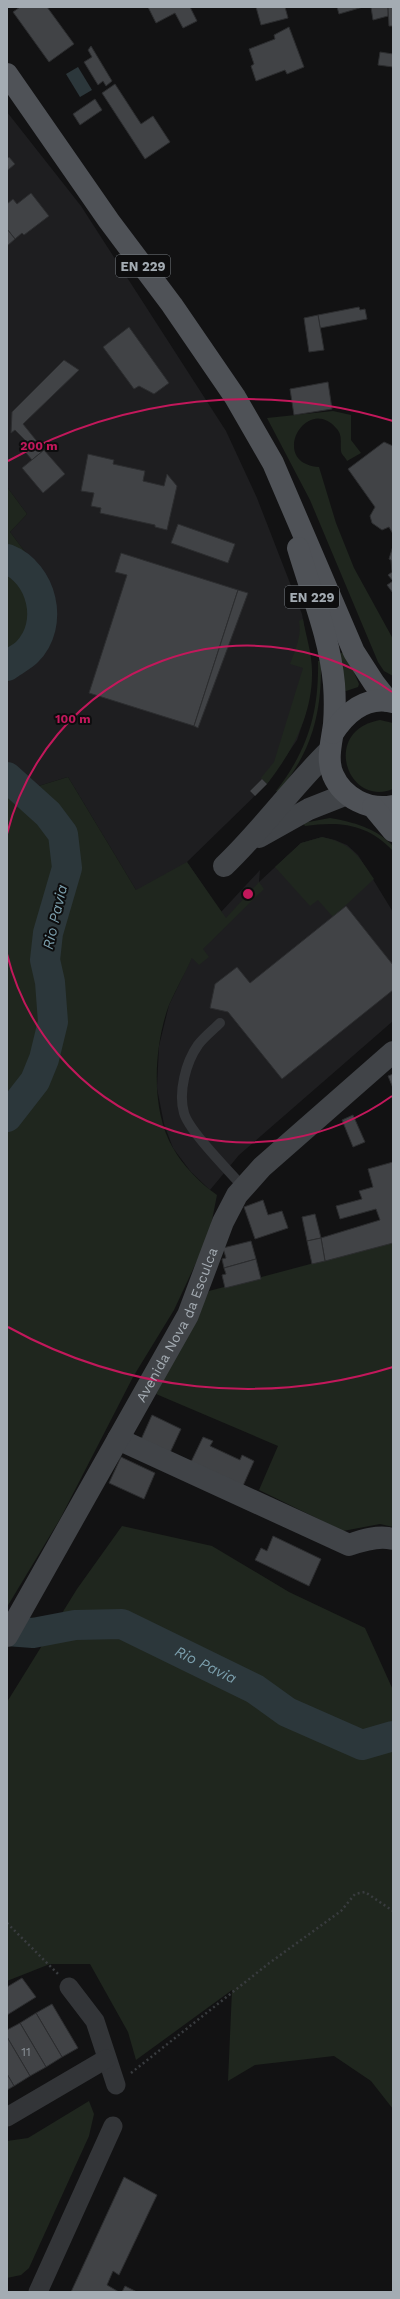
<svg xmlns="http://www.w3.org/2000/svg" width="400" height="2299" font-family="'Work Sans',sans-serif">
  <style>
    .built { fill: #1e1e20 }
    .green { fill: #1f261e }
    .water { fill: #2c373b }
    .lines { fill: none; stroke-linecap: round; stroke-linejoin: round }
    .river { stroke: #2c373b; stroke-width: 30 }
    .building { fill: #414346; stroke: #2c2d2f }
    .path { stroke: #393c3f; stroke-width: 2.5; stroke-dasharray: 2 3; stroke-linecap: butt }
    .lane { stroke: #333538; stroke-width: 10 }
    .street { stroke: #333538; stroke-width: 19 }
    .secondary { stroke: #414448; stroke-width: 22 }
    .primary { stroke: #4f5257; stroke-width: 22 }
    .ring { fill: none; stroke: #c2185b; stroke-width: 2 }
    .labels { text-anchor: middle; stroke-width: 4; stroke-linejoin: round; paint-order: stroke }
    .number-label { font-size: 12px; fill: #8b9298 }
    .shield { fill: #0d0d0e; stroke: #777c82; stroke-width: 1 }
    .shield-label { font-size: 13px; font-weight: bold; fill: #a4acb3 }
    .street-label { font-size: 14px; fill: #a4acb3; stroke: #0d0d0e }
    .water-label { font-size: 15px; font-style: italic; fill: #7ca0ae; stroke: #0d0d0e }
    .centre { fill: #c2185b; stroke: #0d0d0e; stroke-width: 2 }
    .ring-label { font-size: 12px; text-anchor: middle; font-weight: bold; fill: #c2185b; stroke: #0d0d0e; stroke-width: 4; stroke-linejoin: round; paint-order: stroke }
  </style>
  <rect width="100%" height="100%" fill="#121213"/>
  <polygon class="built" points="7,112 81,206 226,431 257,498 302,614 312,671 305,716 297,740 267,784 187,862 221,912 260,870 259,882 301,843 322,837 335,840 347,845 358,855 393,912 393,1021 239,1155 210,1190 191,1172 173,1148 164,1124 157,1088 159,1046 169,1005 192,957 136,890 68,777 32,788 7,765 7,683 27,659 41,573 10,532 27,514 7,487"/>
  <g class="green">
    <path d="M 333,411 L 351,415 L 351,440 L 361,453 L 347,461 C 346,458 341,454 341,451 C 340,442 343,435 336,428 C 306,394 268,463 319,467 L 336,523 L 354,568 L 393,639 L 393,676 L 384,671 L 378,662 L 310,500 L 267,418 Z"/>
    <polygon points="7,487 27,514 10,532 41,573 51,602 43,643 7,683"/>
    <path d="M 303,619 C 306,636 312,654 312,671 C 313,714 292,752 267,784 L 261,778 L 274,762 L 303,668 L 290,664 C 295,650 302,636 299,621 Z"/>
    <polygon points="345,652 359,684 358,687 346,691 343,690 338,654"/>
    <path d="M 318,661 L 321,661 C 322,713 312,752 278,792 L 276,791 C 308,750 319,712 318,661 Z"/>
    <path d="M 380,720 L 393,723 L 393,789 C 348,808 320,731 380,720 Z"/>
    <path d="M 7,765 L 32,788 L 68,777 L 136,890 L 187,862 L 226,918 L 259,882 L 264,889 L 203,949 L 209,957 L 199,965 L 192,958 C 185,973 176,989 169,1005 C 154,1045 150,1110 173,1148 C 183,1166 200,1183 217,1195 L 209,1235 L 174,1310 L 133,1377 L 60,1519 L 7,1607 Z"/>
    <path d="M 330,818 C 353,822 376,828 393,846 L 393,851 C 368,824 340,821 305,826 L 303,823 Z"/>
    <path d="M 322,837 C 351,843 358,855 374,879 L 333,917 L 318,900 L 310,906 L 275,867 L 301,843 Z"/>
    <polygon points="393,1242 393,1527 380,1524 343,1531 259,1490 278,1446 156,1394 209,1291"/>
    <polygon points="122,1526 212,1546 289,1592 365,1628 393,1690 393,2109 371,2081 334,2056 255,2065 228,2081 232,1990 136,2060 128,2032 90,1964 50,1964 7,1981 7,1702 77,1589"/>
    <polygon points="89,2101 94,2114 89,2136 29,2268 21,2275 7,2278 7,2141 28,2138"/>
  </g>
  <polygon class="water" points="78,67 92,90 80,97 66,74"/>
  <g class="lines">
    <g class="river">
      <path d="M 7,559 C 42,573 55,624 27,652 C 22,657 13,661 7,666"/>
      <polyline points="7,777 48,814 63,834 67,868 48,933 45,960 50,982 53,1022 44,1059 35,1081 7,1117"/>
      <path id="s1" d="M 7,1631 L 33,1633 L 75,1625 L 122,1624 L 255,1689 L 287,1712 L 362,1745 L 393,1736"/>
    </g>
  </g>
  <g class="building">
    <polygon points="20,7 47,7 74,44 49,62 13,12"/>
    <polygon points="148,7 190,7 197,21 183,28 175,13 156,23"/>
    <polygon points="256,7 285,7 288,18 261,25"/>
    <polygon points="337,7 363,7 339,14"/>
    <polygon points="371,7 388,7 388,16 373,20"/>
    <polygon points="388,7 393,7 393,26 389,26"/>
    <polygon points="289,27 304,67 287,74 285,70 256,81 251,66 254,64 249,49 275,39 274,35"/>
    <polygon points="91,46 112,81 106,86 103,81 98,85 84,62 92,57 88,50"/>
    <polygon points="380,52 393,54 393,67 378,65"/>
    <polygon points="115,84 141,124 153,116 170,142 145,159 102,93"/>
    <polygon points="95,99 102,110 80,125 73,114"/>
    <polygon points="9,157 15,164 8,170 7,159"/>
    <polygon points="31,193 49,216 24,235 22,233 15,239 7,229 7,204 13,199 17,204"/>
    <polygon points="7,229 15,239 7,246"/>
    <polygon points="359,307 360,310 365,309 367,319 320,328 318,315"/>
    <polygon points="318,315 324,350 309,352 304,318"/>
    <polygon points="129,327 169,383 154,394 139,386 134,389 103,347"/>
    <polygon points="64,360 79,370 23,424 44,450 32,460 22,448 28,443 15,430 11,433 12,412"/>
    <polygon points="328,382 332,409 294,415 290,389"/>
    <polygon points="384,442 393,446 393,534 389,527 382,530 372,523 370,516 375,507 348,469"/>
    <polygon points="44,450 65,474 43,493 22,468"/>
    <polygon points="88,454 114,460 113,464 145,471 143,481 164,486 167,474 177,486 167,530 155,527 155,525 100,513 101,508 91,506 94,493 81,491"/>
    <polygon points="178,524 235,544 228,563 171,543"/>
    <polygon points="393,546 393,593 387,585 393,581 388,575 392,572 391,560 389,559"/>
    <polygon points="121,553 238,590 194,726 89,693 127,575 115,572"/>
    <polygon points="238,590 248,593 198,728 194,726"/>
    <polygon points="262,779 267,784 255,796 250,791"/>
    <polygon points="346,906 393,965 393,990 282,1079 228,1012 210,1008 215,984 237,967 250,983"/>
    <polygon points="393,1074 393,1088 388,1076"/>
    <polygon points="353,1115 365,1142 353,1147 342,1120"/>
    <polygon points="393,1162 393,1243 325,1261 321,1238 380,1220 376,1209 340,1219 336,1206 362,1199 359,1191 373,1187 368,1169"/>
    <polygon points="263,1200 268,1215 282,1211 288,1228 255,1239 244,1207"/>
    <polygon points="315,1214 321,1238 307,1241 302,1217"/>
    <polygon points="321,1238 325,1261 312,1264 307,1241"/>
    <polygon points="251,1241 256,1259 224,1268 222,1259 226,1258 223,1248"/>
    <polygon points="256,1259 261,1279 225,1288 222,1275 226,1274 224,1268"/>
    <polygon points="152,1415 181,1429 168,1457 139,1444"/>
    <polygon points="203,1437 213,1441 210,1446 240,1460 242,1455 254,1461 242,1488 190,1464"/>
    <polygon points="121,1457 155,1473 144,1499 109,1483"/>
    <polygon points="273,1536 321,1559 309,1586 255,1560 261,1548 267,1551"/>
    <polygon points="22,1978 36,1997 7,2015 7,1987"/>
    <polygon points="52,2004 78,2048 62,2057 36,2013"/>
    <polygon points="36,2013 62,2057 46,2067 20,2023"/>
    <polygon points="20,2023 46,2067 30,2076 7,2037 7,2030"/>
    <polygon points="7,2037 30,2076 14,2086 7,2074"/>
    <polygon points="7,2074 14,2086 7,2090"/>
    <polygon points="124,2177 157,2195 119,2275 113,2271 107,2285 119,2292 71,2292"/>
    <polygon points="125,2286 137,2292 122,2292"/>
  </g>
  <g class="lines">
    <g class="path">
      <polyline points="7,1923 58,1974"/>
      <polyline points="131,2073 268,1964 341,1911 355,1894 365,1892 393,1911"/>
    </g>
    <path class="lane" d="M 220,1023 C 213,1030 204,1037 198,1045 C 186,1062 178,1092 184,1113 C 189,1131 229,1171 243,1187"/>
    <g class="street">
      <polyline points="69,1987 95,2021 116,2085"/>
      <polyline points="7,2117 106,2059"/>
      <polyline points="38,2292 113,2126"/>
    </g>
    <g class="secondary">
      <polyline points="259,837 309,809 347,794"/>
      <path d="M 224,866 C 262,830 292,787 330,750"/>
      <path d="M 118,1439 L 349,1545 C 363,1540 379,1535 393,1539"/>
      <path id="s2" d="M 7,1636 L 188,1315 L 223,1222 L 237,1195 L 262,1167 L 393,1052"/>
    </g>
    <g class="primary">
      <polyline points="7,74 109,221 172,305 235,397 273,463 354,652 374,683 388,701"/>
      <path d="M 298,548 C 311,592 330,638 334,684 C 335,697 335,711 334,724 C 332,741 326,759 333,775 C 343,798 369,811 393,806"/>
      <path d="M 333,733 C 346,713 366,695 393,702"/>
      <polyline points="373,807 393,831"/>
    </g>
  </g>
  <g class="ring">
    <path d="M392 1096A248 248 0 0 1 7 954M7 834A248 248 0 0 1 392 692"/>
    <path d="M393 1367A495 495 0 0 1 8 1327M8 461A495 495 0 0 1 393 421"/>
  </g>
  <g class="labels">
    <g class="number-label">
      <text x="26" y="2056">11</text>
    </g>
    <g class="shield">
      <rect x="116" y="255" width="54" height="22" rx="3"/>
      <rect x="285" y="586" width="54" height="22" rx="3"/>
    </g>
    <g class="shield-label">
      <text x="143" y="271">EN 229</text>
      <text x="312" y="602">EN 229</text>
    </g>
    <g class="street-label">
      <text dy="5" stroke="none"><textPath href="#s2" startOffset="355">Avenida Nova da Esculca</textPath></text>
    </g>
    <g class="water-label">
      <text transform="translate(55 917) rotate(-77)" y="5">Rio Pavia</text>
      <text dy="5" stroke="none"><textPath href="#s1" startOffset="209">Rio Pavia</textPath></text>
    </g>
  </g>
  <circle cx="248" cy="894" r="6" class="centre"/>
  <g class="ring-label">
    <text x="39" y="450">200 m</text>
    <text x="73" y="723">100 m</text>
  </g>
  <rect width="400" height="2299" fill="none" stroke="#a4acb3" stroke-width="16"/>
</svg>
